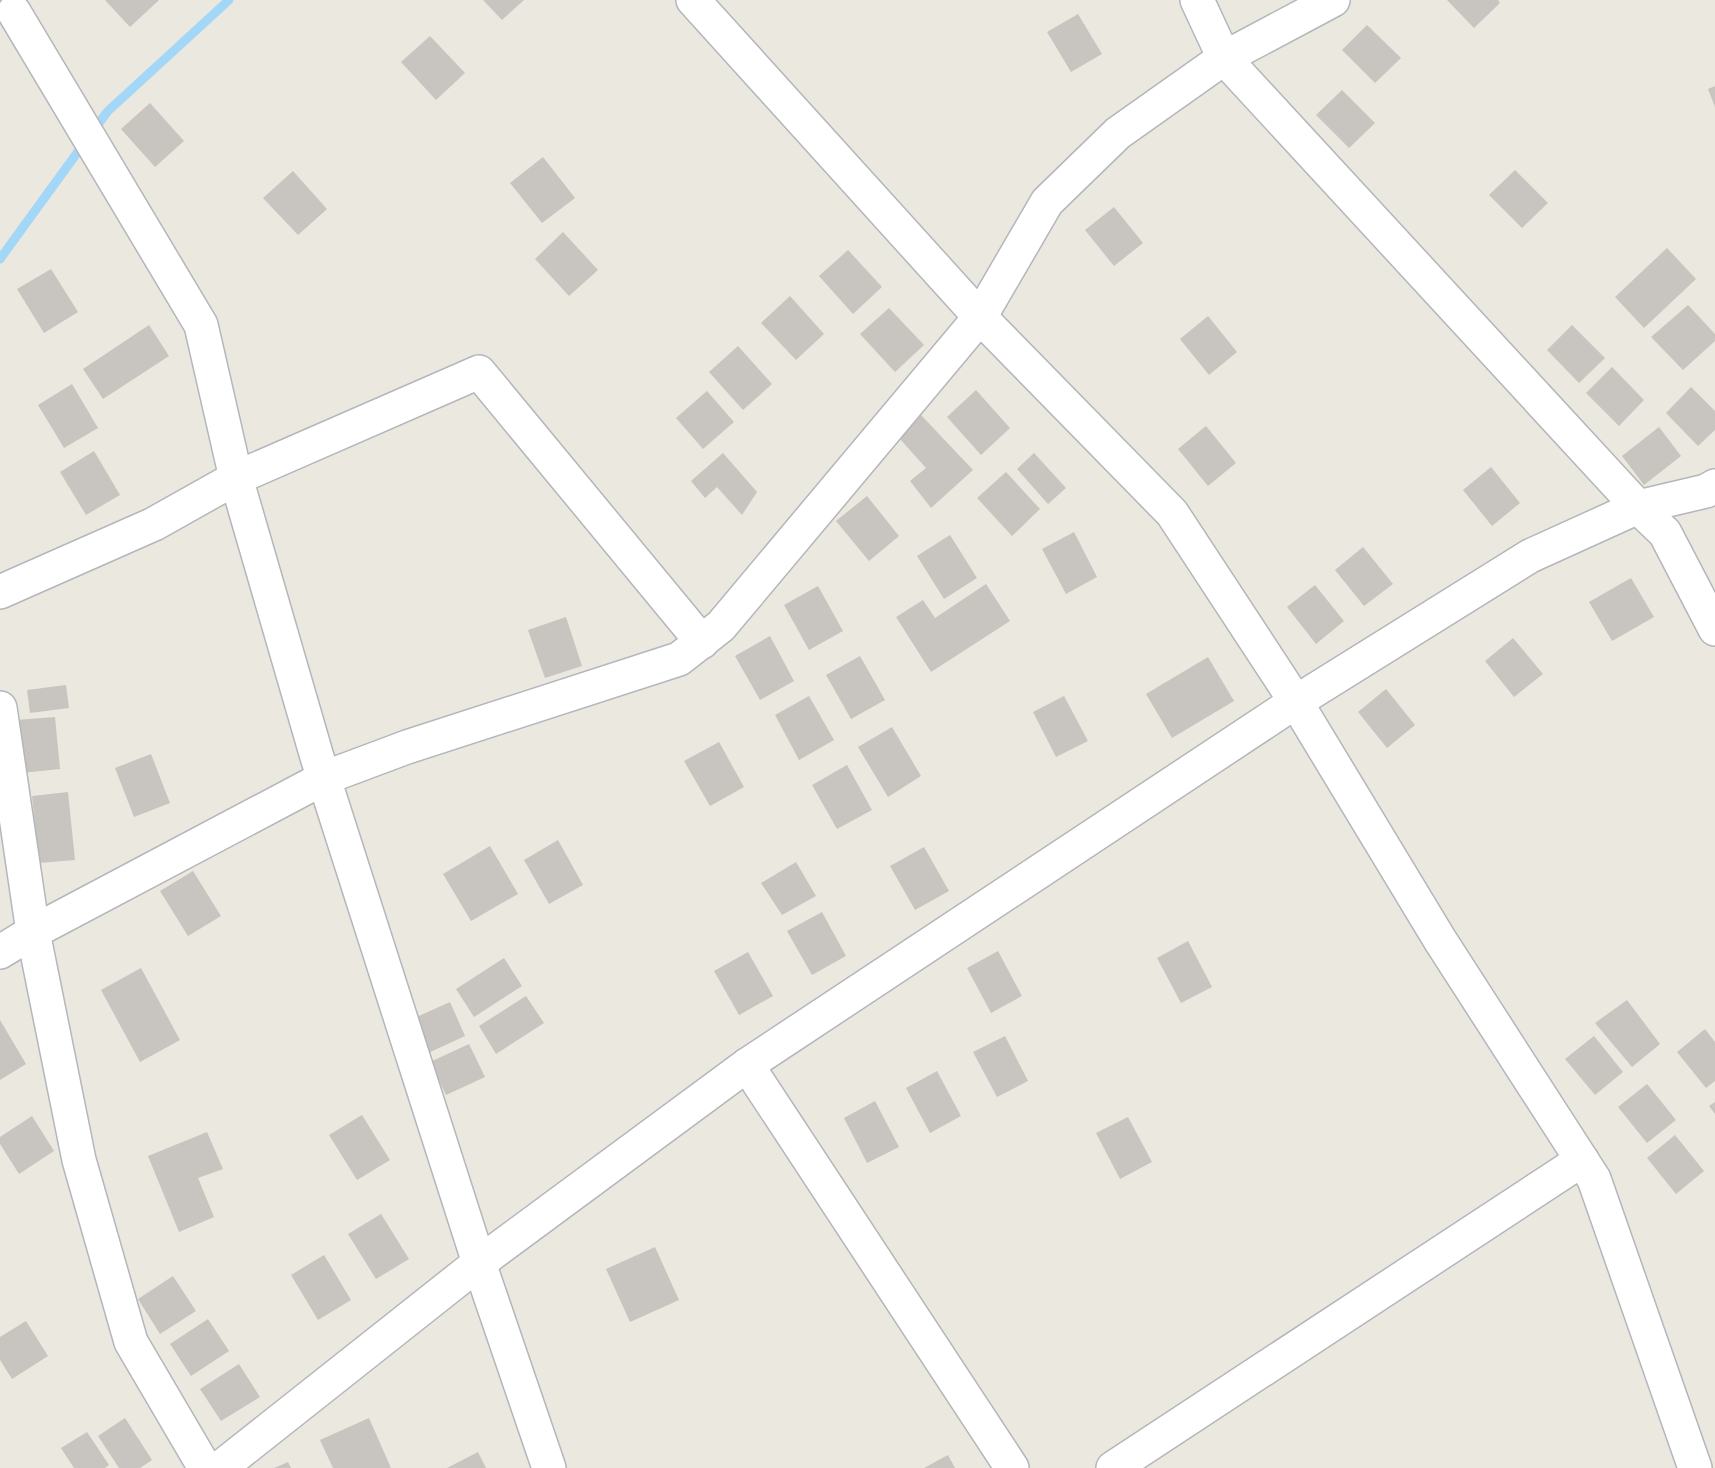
<svg xmlns="http://www.w3.org/2000/svg" width="1715" height="1468" font-family="'Exo 2',sans-serif">
  <style>
    .lines { fill: none; stroke-linecap: round; stroke-linejoin: round }
    .stream { stroke: #a2d7f8; stroke-width: 9 }
    .building { fill: #c8c4bf }
    .minor-casing { stroke: #b3b6ba; stroke-width: 36 }
    .tertiary-casing { stroke: #b3b6ba; stroke-width: 36 }
    .minor { stroke: #fff; stroke-width: 33 }
    .tertiary { stroke: #fff; stroke-width: 33 }
  </style>
  <rect width="100%" height="100%" fill="#ebe8e0"/>
  <g class="lines">
    <g class="stream">
      <polyline points="93,131 108,111 229,0"/>
      <polyline points="0,259 85,142"/>
    </g>
  </g>
  <g class="building">
    <polygon points="105,0 159,0 130,27"/>
    <polygon points="483,0 524,0 502,20"/>
    <polygon points="1447,0 1498,0 1500,3 1474,28"/>
    <polygon points="1078,14 1102,54 1071,72 1047,32"/>
    <polygon points="1367,25 1401,58 1375,83 1342,50"/>
    <polygon points="430,36 465,73 436,100 401,62"/>
    <polygon points="1715,86 1715,107 1708,89"/>
    <polygon points="1342,90 1375,123 1349,148 1316,115"/>
    <polygon points="150,103 184,141 155,167 121,129"/>
    <polygon points="543,157 575,198 542,223 510,183"/>
    <polygon points="1515,170 1548,203 1522,228 1489,195"/>
    <polygon points="293,171 327,209 298,235 263,198"/>
    <polygon points="1114,207 1143,243 1114,266 1085,230"/>
    <polygon points="563,232 598,270 569,296 535,259"/>
    <polygon points="1667,248 1696,279 1644,328 1615,297"/>
    <polygon points="848,250 882,287 853,314 819,276"/>
    <polygon points="51,269 78,312 44,333 17,289"/>
    <polygon points="790,296 824,334 796,360 761,323"/>
    <polygon points="1688,305 1715,334 1715,341 1683,370 1651,337"/>
    <polygon points="889,308 924,345 895,372 860,334"/>
    <polygon points="1208,316 1237,352 1209,375 1180,339"/>
    <polygon points="149,325 169,356 103,399 83,369"/>
    <polygon points="1572,325 1605,358 1579,383 1547,350"/>
    <polygon points="738,346 772,384 743,410 709,372"/>
    <polygon points="1612,367 1644,400 1619,426 1586,393"/>
    <polygon points="72,384 98,428 64,448 38,405"/>
    <polygon points="1691,387 1715,411 1715,430 1698,446 1666,413"/>
    <polygon points="976,390 1010,428 981,455 947,417"/>
    <polygon points="707,391 734,422 703,449 676,418"/>
    <polygon points="921,415 973,470 931,508 910,481 926,468 900,439"/>
    <polygon points="1206,426 1236,463 1208,486 1178,449"/>
    <polygon points="1659,427 1681,456 1644,485 1622,456"/>
    <polygon points="94,451 120,495 86,515 60,472"/>
    <polygon points="723,453 757,492 742,515 717,487 705,498 691,481"/>
    <polygon points="1034,453 1066,488 1048,504 1017,469"/>
    <polygon points="1491,467 1520,503 1492,526 1463,490"/>
    <polygon points="1006,472 1040,509 1012,536 977,498"/>
    <polygon points="867,496 899,536 869,561 836,521"/>
    <polygon points="1074,532 1097,577 1066,594 1042,549"/>
    <polygon points="950,535 977,578 944,599 917,556"/>
    <polygon points="1363,547 1393,584 1364,606 1335,570"/>
    <polygon points="1631,578 1654,617 1612,641 1589,602"/>
    <polygon points="986,584 1010,621 931,672 896,617 923,600 935,618"/>
    <polygon points="1315,585 1344,621 1316,644 1287,607"/>
    <polygon points="818,586 843,631 809,650 784,605"/>
    <polygon points="566,617 582,666 545,678 528,630"/>
    <polygon points="770,636 794,681 760,700 735,656"/>
    <polygon points="1513,638 1543,674 1514,697 1485,661"/>
    <polygon points="860,656 885,700 851,719 826,675"/>
    <polygon points="1208,657 1234,701 1172,738 1146,694"/>
    <polygon points="66,685 69,708 30,713 27,690"/>
    <polygon points="1386,689 1415,725 1387,748 1358,712"/>
    <polygon points="809,696 834,740 799,760 775,715"/>
    <polygon points="1064,696 1088,741 1056,757 1033,712"/>
    <polygon points="55,717 60,769 21,773 16,720"/>
    <polygon points="892,727 921,776 888,797 858,747"/>
    <polygon points="719,742 744,787 710,806 684,761"/>
    <polygon points="151,754 170,803 134,817 115,768"/>
    <polygon points="847,765 872,810 837,829 812,785"/>
    <polygon points="68,792 75,860 39,863 32,796"/>
    <polygon points="558,840 583,885 549,904 524,860"/>
    <polygon points="490,846 518,894 471,921 443,874"/>
    <polygon points="924,847 949,891 915,910 890,866"/>
    <polygon points="796,862 816,896 782,915 761,883"/>
    <polygon points="193,871 221,916 188,936 160,891"/>
    <polygon points="822,912 846,956 812,975 787,931"/>
    <polygon points="1188,941 1212,987 1181,1003 1157,958"/>
    <polygon points="998,951 1022,996 991,1013 967,968"/>
    <polygon points="748,952 773,996 739,1015 714,971"/>
    <polygon points="504,958 522,986 474,1017 456,989"/>
    <polygon points="141,968 180,1040 140,1062 101,990"/>
    <polygon points="526,996 544,1023 496,1054 479,1026"/>
    <polygon points="1627,1000 1660,1044 1632,1067 1595,1023"/>
    <polygon points="450,1002 465,1036 426,1054 410,1020"/>
    <polygon points="0,1020 26,1064 0,1080"/>
    <polygon points="1705,1029 1715,1042 1715,1081 1706,1088 1677,1052"/>
    <polygon points="1005,1036 1028,1081 997,1097 973,1052"/>
    <polygon points="1594,1036 1623,1072 1595,1095 1565,1059"/>
    <polygon points="469,1044 485,1077 446,1095 430,1062"/>
    <polygon points="937,1071 961,1116 930,1133 906,1088"/>
    <polygon points="1647,1084 1676,1120 1647,1143 1618,1107"/>
    <polygon points="875,1101 899,1147 867,1163 844,1118"/>
    <polygon points="1715,1102 1715,1114 1709,1106"/>
    <polygon points="362,1115 390,1160 357,1180 329,1135"/>
    <polygon points="32,1116 54,1151 19,1174 0,1144 0,1137"/>
    <polygon points="1128,1117 1152,1162 1120,1179 1096,1133"/>
    <polygon points="207,1132 223,1169 198,1178 214,1217 179,1232 148,1156"/>
    <polygon points="1675,1135 1704,1171 1676,1194 1647,1158"/>
    <polygon points="381,1214 409,1259 376,1279 348,1234"/>
    <polygon points="655,1247 679,1300 630,1322 606,1269"/>
    <polygon points="324,1255 351,1300 318,1320 291,1275"/>
    <polygon points="173,1276 196,1311 160,1334 138,1299"/>
    <polygon points="208,1319 229,1351 191,1376 170,1344"/>
    <polygon points="26,1321 48,1356 12,1379 0,1360 0,1337"/>
    <polygon points="239,1364 260,1397 221,1421 200,1389"/>
    <polygon points="125,1418 152,1460 140,1468 119,1468 98,1436"/>
    <polygon points="369,1418 391,1468 333,1468 320,1440"/>
    <polygon points="87,1432 109,1465 105,1468 74,1468 61,1448"/>
    <polygon points="478,1452 486,1468 447,1468"/>
    <polygon points="948,1455 955,1468 924,1468"/>
    <polygon points="288,1462 291,1468 274,1468"/>
  </g>
  <g class="lines">
    <defs>
      <g id="minor">
        <polyline points="693,0 980,317 1172,513 1296,702 1440,940 1594,1179 1695,1468"/>
        <polyline points="14,12 201,325 236,478 317,757 479,1263 549,1468"/>
        <polyline points="1638,507 1665,533 1715,629"/>
        <polyline points="0,592 154,524 236,478 479,372 702,642"/>
        <polyline points="0,708 33,932 79,1160 131,1342 205,1468"/>
        <polyline points="0,952 33,932 324,778 407,747 679,659 721,626 980,317 1047,202 1118,133 1224,58 1333,0"/>
        <polyline points="747,1065 1012,1468"/>
        <polyline points="1113,1468 1582,1160"/>
      </g>
      <g id="tertiary">
        <polyline points="1197,0 1224,58 1638,507"/>
        <polyline points="220,1468 479,1263 747,1065 1283,710 1530,556 1638,507 1706,491 1715,486"/>
      </g>
    </defs>
    <use href="#minor" class="minor-casing"/>
    <use href="#tertiary" class="tertiary-casing"/>
    <use href="#minor" class="minor"/>
    <use href="#tertiary" class="tertiary"/>
  </g>
</svg>
